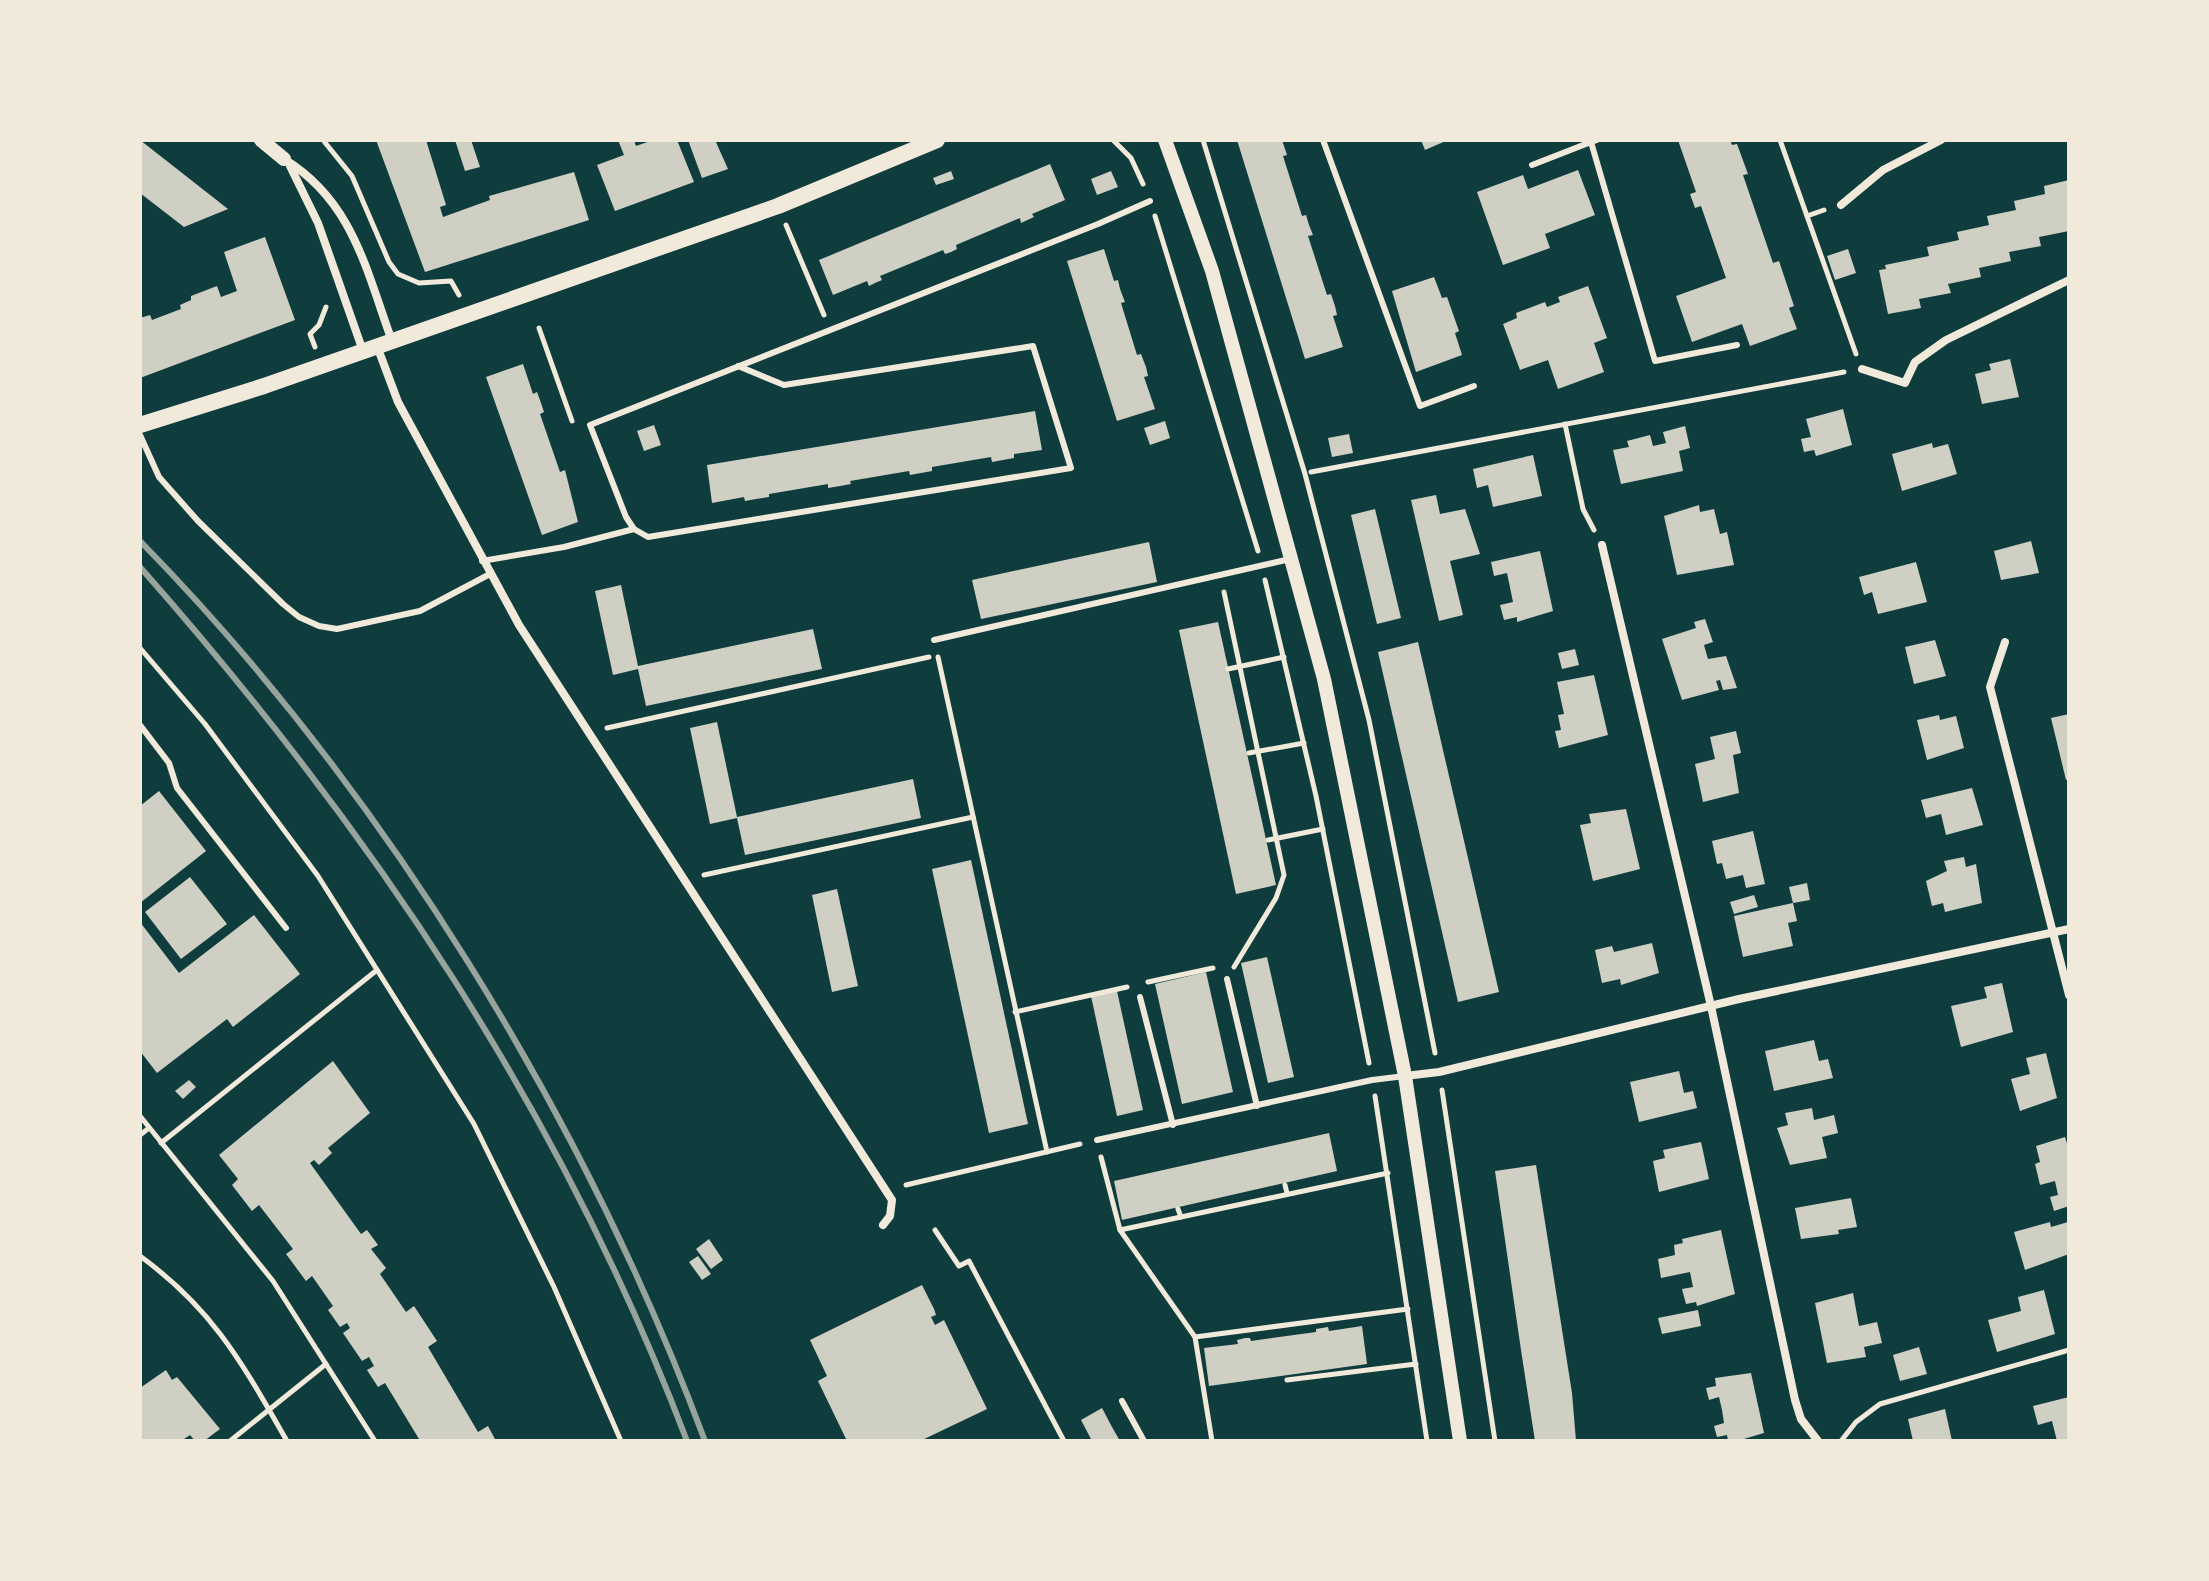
<svg xmlns="http://www.w3.org/2000/svg" width="2209" height="1581" font-family="'Times New Roman',serif">
  <style>
    .building { fill: #cfcfc3 }
    .lines { fill: none; stroke-linecap: round; stroke-linejoin: round }
    .path { stroke: #f1e9da; stroke-width: 5 }
    .service { stroke: #f1e9da; stroke-width: 6 }
    .minor { stroke: #f1e9da; stroke-width: 8 }
    .tertiary { stroke: #f1e9da; stroke-width: 14 }
    .secondary { stroke: #f1e9da; stroke-width: 16 }
    .rail { stroke: #97a49c; stroke-width: 6 }
  </style>
  <rect width="100%" height="100%" fill="#0f3d3e"/>
  <g class="building">
    <polygon points="140,140 228,209 184,227 140,193"/>
    <polygon points="376,140 426,140 446,205 440,207 443,217 490,200 489,196 574,172 589,220 425,272"/>
    <polygon points="455,140 471,140 480,167 465,171"/>
    <polygon points="618,140 634,140 636,146 653,140 677,140 694,182 615,211 597,165 624,155"/>
    <polygon points="688,140 715,140 728,169 702,178"/>
    <polygon points="1237,140 1282,140 1287,155 1283,156 1302,216 1306,215 1309,225 1313,235 1308,236 1327,295 1331,294 1335,306 1337,315 1333,316 1343,347 1305,359"/>
    <polygon points="1421,140 1448,140 1425,150"/>
    <polygon points="1678,140 1730,140 1732,145 1737,144 1748,174 1743,175 1773,263 1779,261 1794,306 1789,308 1797,329 1750,346 1742,324 1692,342 1676,296 1726,278 1701,206 1695,208 1690,194 1696,192"/>
    <polygon points="1050,164 1065,200 1032,214 1034,217 1021,223 1020,218 956,245 957,249 951,252 945,254 943,250 880,276 882,280 875,283 869,286 867,281 833,295 819,260"/>
    <polygon points="1578,170 1595,215 1545,234 1550,248 1503,265 1477,192 1523,175 1528,189"/>
    <polygon points="951,171 954,179 936,185 933,178"/>
    <polygon points="1111,171 1118,187 1097,195 1091,179"/>
    <polygon points="2069,180 2069,231 2039,237 2041,246 2009,252 2011,261 1979,268 1981,277 1948,284 1951,293 1919,299 1921,308 1888,314 1879,270 1886,269 1885,265 1929,256 1927,247 1959,240 1957,232 1989,225 1987,216 2016,210 2014,201 2045,194 2044,186"/>
    <polygon points="265,237 295,320 140,378 140,318 150,315 152,320 181,309 180,305 191,300 191,296 217,286 221,297 237,291 224,252"/>
    <polygon points="1104,249 1114,281 1118,280 1120,289 1125,302 1121,303 1137,355 1141,354 1146,367 1148,376 1144,377 1155,409 1117,421 1067,261"/>
    <polygon points="1848,249 1856,273 1835,280 1827,256"/>
    <polygon points="1434,277 1442,298 1447,297 1459,331 1455,333 1462,355 1416,372 1392,291"/>
    <polygon points="1588,286 1607,338 1594,343 1604,372 1558,389 1548,360 1520,370 1503,324 1517,318 1516,313 1545,302 1547,307 1560,302 1558,297"/>
    <polygon points="2010,359 2019,397 1982,404 1975,374 1991,370 1989,364"/>
    <polygon points="523,364 533,394 537,392 541,403 544,412 540,414 560,472 565,470 578,522 542,535 486,377"/>
    <polygon points="1843,409 1852,445 1816,456 1814,450 1804,452 1801,439 1811,437 1806,419"/>
    <polygon points="1035,411 1042,450 1014,454 1014,458 992,462 991,457 932,467 932,471 910,475 909,471 850,481 851,484 840,486 828,488 828,484 769,494 769,497 756,499 745,501 744,497 712,503 707,465"/>
    <polygon points="1165,421 1170,438 1150,445 1144,428"/>
    <polygon points="654,425 661,445 644,451 637,431"/>
    <polygon points="1685,426 1690,448 1679,451 1683,471 1621,484 1613,450 1629,447 1627,441 1650,435 1653,446 1666,443 1663,432"/>
    <polygon points="1349,434 1353,453 1332,457 1328,438"/>
    <polygon points="1932,443 1933,448 1948,444 1957,474 1902,491 1892,454"/>
    <polygon points="1533,455 1542,496 1493,507 1488,485 1477,488 1473,469"/>
    <polygon points="1436,495 1440,514 1465,509 1480,554 1450,561 1463,615 1439,621 1411,500"/>
    <polygon points="1699,505 1700,512 1714,509 1720,534 1727,532 1734,565 1677,575 1664,516"/>
    <polygon points="1375,509 1401,618 1377,624 1351,515"/>
    <polygon points="2031,541 2039,573 2001,580 1994,551"/>
    <polygon points="1149,542 1157,582 981,619 972,580"/>
    <polygon points="1540,551 1553,611 1517,622 1517,617 1504,620 1500,605 1513,602 1507,573 1494,576 1491,562"/>
    <polygon points="1916,562 1927,602 1878,614 1872,592 1864,595 1859,577"/>
    <polygon points="621,585 638,666 813,629 822,669 646,706 638,669 613,675 595,591"/>
    <polygon points="1705,619 1713,642 1704,645 1708,659 1726,656 1737,688 1723,690 1720,680 1716,681 1719,690 1682,700 1662,639 1696,628 1694,622"/>
    <polygon points="1218,622 1276,885 1236,894 1179,630"/>
    <polygon points="1935,640 1946,676 1914,684 1905,647"/>
    <polygon points="1418,642 1499,992 1458,1002 1378,652"/>
    <polygon points="1575,649 1579,665 1562,669 1558,653"/>
    <polygon points="1594,675 1608,735 1559,748 1555,731 1561,730 1558,715 1564,714 1557,682"/>
    <polygon points="2069,714 2069,779 2066,780 2051,718"/>
    <polygon points="1939,715 1940,720 1956,716 1964,748 1927,760 1917,720"/>
    <polygon points="717,722 737,817 913,779 921,818 745,855 737,818 710,824 690,728"/>
    <polygon points="1736,731 1741,753 1733,755 1739,793 1703,802 1695,764 1715,759 1710,737"/>
    <polygon points="1972,788 1983,825 1946,835 1941,814 1926,818 1921,800"/>
    <polygon points="159,791 206,851 140,903 140,806"/>
    <polygon points="1626,809 1640,869 1593,881 1580,825 1591,823 1589,814"/>
    <polygon points="1753,831 1765,884 1746,888 1743,875 1726,879 1722,863 1717,864 1712,841"/>
    <polygon points="1964,857 1966,867 1976,864 1982,903 1945,912 1943,903 1932,906 1926,881 1947,871 1944,861"/>
    <polygon points="971,860 1028,1124 989,1133 932,869"/>
    <polygon points="190,877 227,924 181,959 145,912"/>
    <polygon points="1807,883 1810,900 1793,903 1789,887"/>
    <polygon points="837,889 858,986 832,992 812,895"/>
    <polygon points="1754,895 1758,907 1734,914 1730,902"/>
    <polygon points="1793,903 1797,921 1788,923 1793,946 1743,957 1734,916"/>
    <polygon points="254,915 300,974 233,1027 227,1019 157,1073 140,1051 140,922 179,973"/>
    <polygon points="1652,943 1659,973 1621,985 1620,979 1602,983 1595,950 1612,946 1614,952"/>
    <polygon points="1267,957 1294,1077 1268,1083 1241,963"/>
    <polygon points="1206,972 1233,1092 1182,1104 1155,984"/>
    <polygon points="2002,983 2013,1032 1961,1047 1951,1006 1987,998 1984,987"/>
    <polygon points="1117,991 1143,1110 1117,1116 1091,996"/>
    <polygon points="1814,1040 1819,1061 1828,1059 1833,1078 1774,1091 1765,1051"/>
    <polygon points="2046,1053 2057,1098 2020,1111 2011,1079 2030,1074 2026,1058"/>
    <polygon points="333,1061 370,1113 328,1148 332,1153 319,1165 314,1160 310,1163 361,1234 367,1230 378,1245 371,1249 386,1268 380,1274 406,1312 414,1306 437,1341 428,1347 478,1432 488,1426 496,1441 416,1441 419,1439 385,1383 378,1387 367,1370 374,1366 369,1357 362,1361 343,1333 350,1328 347,1323 340,1327 328,1310 333,1306 312,1276 306,1281 286,1254 293,1249 259,1205 252,1211 232,1185 238,1179 219,1155"/>
    <polygon points="1679,1071 1684,1093 1693,1091 1697,1108 1639,1122 1630,1082"/>
    <polygon points="189,1080 196,1087 183,1099 175,1091"/>
    <polygon points="1812,1108 1814,1120 1834,1115 1838,1133 1822,1137 1827,1158 1790,1165 1777,1128 1788,1125 1785,1113"/>
    <polygon points="1329,1133 1337,1171 1122,1220 1114,1181"/>
    <polygon points="2065,1137 2069,1150 2069,1206 2054,1211 2050,1197 2058,1195 2055,1181 2040,1185 2035,1164 2040,1162 2036,1146"/>
    <polygon points="1701,1142 1709,1179 1659,1192 1653,1161 1665,1158 1663,1150"/>
    <polygon points="1536,1165 1572,1393 1576,1441 1535,1441 1521,1350 1495,1171"/>
    <polygon points="1851,1198 1857,1227 1838,1230 1839,1234 1801,1239 1795,1208"/>
    <polygon points="2050,1222 2051,1227 2068,1222 2069,1254 2025,1270 2014,1232"/>
    <polygon points="1721,1230 1735,1294 1697,1306 1696,1302 1686,1304 1682,1289 1693,1287 1690,1272 1661,1278 1658,1259 1675,1255 1674,1245 1683,1243 1682,1239"/>
    <polygon points="709,1239 723,1260 711,1269 696,1249"/>
    <polygon points="698,1256 711,1274 702,1280 689,1262"/>
    <polygon points="922,1285 934,1309 936,1315 931,1317 935,1325 944,1320 987,1409 920,1441 847,1441 818,1381 827,1376 810,1340"/>
    <polygon points="2044,1290 2055,1334 1997,1352 1988,1320 2021,1311 2018,1297"/>
    <polygon points="1853,1293 1859,1326 1877,1322 1882,1343 1864,1347 1866,1357 1827,1363 1815,1303"/>
    <polygon points="1698,1310 1701,1326 1662,1334 1658,1318"/>
    <polygon points="1362,1326 1367,1364 1209,1386 1204,1348 1238,1344 1237,1340 1245,1338 1250,1338 1251,1341 1316,1332 1316,1329 1328,1327 1329,1331"/>
    <polygon points="1919,1347 1927,1374 1900,1381 1893,1355"/>
    <polygon points="166,1370 172,1380 177,1377 220,1429 204,1441 195,1441 190,1435 181,1441 140,1439 140,1388"/>
    <polygon points="1751,1373 1764,1433 1737,1441 1728,1441 1727,1435 1717,1437 1714,1426 1724,1423 1722,1410 1719,1397 1709,1400 1706,1388 1716,1386 1715,1378"/>
    <polygon points="2069,1397 2069,1441 2057,1441 2052,1421 2038,1425 2033,1406"/>
    <polygon points="1102,1408 1112,1427 1120,1441 1092,1441 1081,1420"/>
    <polygon points="1945,1409 1952,1441 1913,1441 1908,1419"/>
  </g>
  <g class="lines">
    <g class="path">
      <polyline points="323,140 352,176 389,262 398,274 419,283 451,281 459,295"/>
      <polyline points="1113,140 1131,158 1143,184"/>
      <polyline points="1203,140 1305,474 1369,720 1435,1053"/>
      <polyline points="1780,140 1856,354"/>
      <polyline points="1155,216 1258,551"/>
      <polyline points="1807,216 1824,210"/>
      <polyline points="786,225 824,315"/>
      <polyline points="539,328 572,421"/>
      <polyline points="315,347 310,334 319,325 326,307"/>
      <polyline points="1565,424 1583,509 1594,530"/>
      <polyline points="1311,472 1844,372"/>
      <polyline points="1265,580 1316,796 1369,1063"/>
      <polyline points="1224,592 1284,875 1276,898 1234,967"/>
      <polyline points="140,648 205,724 318,876 474,1124 554,1287 621,1441"/>
      <polyline points="938,657 1047,1152"/>
      <polyline points="1228,669 1284,657"/>
      <polyline points="607,728 929,657"/>
      <polyline points="1249,753 1304,743"/>
      <polyline points="1268,840 1323,829"/>
      <polyline points="704,875 973,817"/>
      <polyline points="1148,982 1213,968"/>
      <polyline points="1015,1012 1127,987"/>
      <polyline points="1442,1090 1495,1441"/>
      <polyline points="1375,1096 1427,1441"/>
      <polyline points="140,1116 273,1281 375,1441"/>
      <polyline points="140,1135 149,1128"/>
      <polyline points="161,1143 377,970"/>
      <polyline points="1101,1157 1120,1230 1195,1337 1212,1441"/>
      <polyline points="906,1185 1080,1144"/>
      <polyline points="1285,1185 1287,1193"/>
      <polyline points="1178,1209 1181,1217"/>
      <polyline points="935,1230 959,1266 969,1261 1064,1441"/>
      <polyline points="1120,1230 1388,1173"/>
      <path d="M 140,1256 C 214,1310 242,1363 287,1441"/>
      <polyline points="1195,1337 1408,1309"/>
      <polyline points="1287,1380 1416,1364"/>
      <polyline points="230,1441 326,1364"/>
      <polyline points="1841,1441 1856,1422 1880,1404 2069,1350"/>
    </g>
    <g class="service">
      <polyline points="1323,140 1420,406 1474,386"/>
      <polyline points="1597,140 1591,142 1655,361 1737,345"/>
      <polyline points="1532,165 1591,142"/>
      <polyline points="738,366 784,385 1033,346 1071,468 648,537 634,529 626,517 590,425 1098,224 1150,201"/>
      <polyline points="140,435 159,477 198,521 283,604 299,617 319,626 337,629 420,611 490,574"/>
      <polyline points="482,561 564,547 634,529"/>
      <polyline points="934,640 1290,559"/>
      <polyline points="140,725 169,763 177,788 286,928"/>
      <polyline points="1227,979 1257,1106"/>
      <polyline points="1140,997 1173,1125"/>
      <polyline points="1097,1140 1372,1080 1405,1076"/>
      <polyline points="1122,1401 1144,1441"/>
    </g>
    <g class="minor">
      <path d="M 284,159 C 353,201 366,270 392,341"/>
      <polyline points="290,166 318,223 363,351"/>
      <polyline points="1841,205 1883,170 1941,140"/>
      <polyline points="377,346 398,402 519,625 892,1200 890,1216 883,1225"/>
      <polyline points="1862,369 1905,383 1915,362 1946,340 2069,280"/>
      <polyline points="1602,545 1711,1006 1795,1400 1801,1419 1818,1441"/>
      <polyline points="2005,642 1990,687 2069,995"/>
      <polyline points="1405,1076 1439,1072 1739,999 2069,929"/>
    </g>
    <g class="tertiary">
      <polyline points="261,140 284,159"/>
      <polyline points="1165,140 1212,271 1324,679 1405,1076 1460,1441"/>
    </g>
    <polyline class="secondary" points="140,425 264,386 778,206 937,140"/>
    <g class="rail">
      <path d="M 140,541 C 383,789 584,1117 705,1441"/>
      <path d="M 140,567 C 372,830 562,1112 687,1441"/>
    </g>
  </g>
  <rect width="2209" height="1581" fill="none" stroke="#f1e9da" stroke-width="284"/>
</svg>
